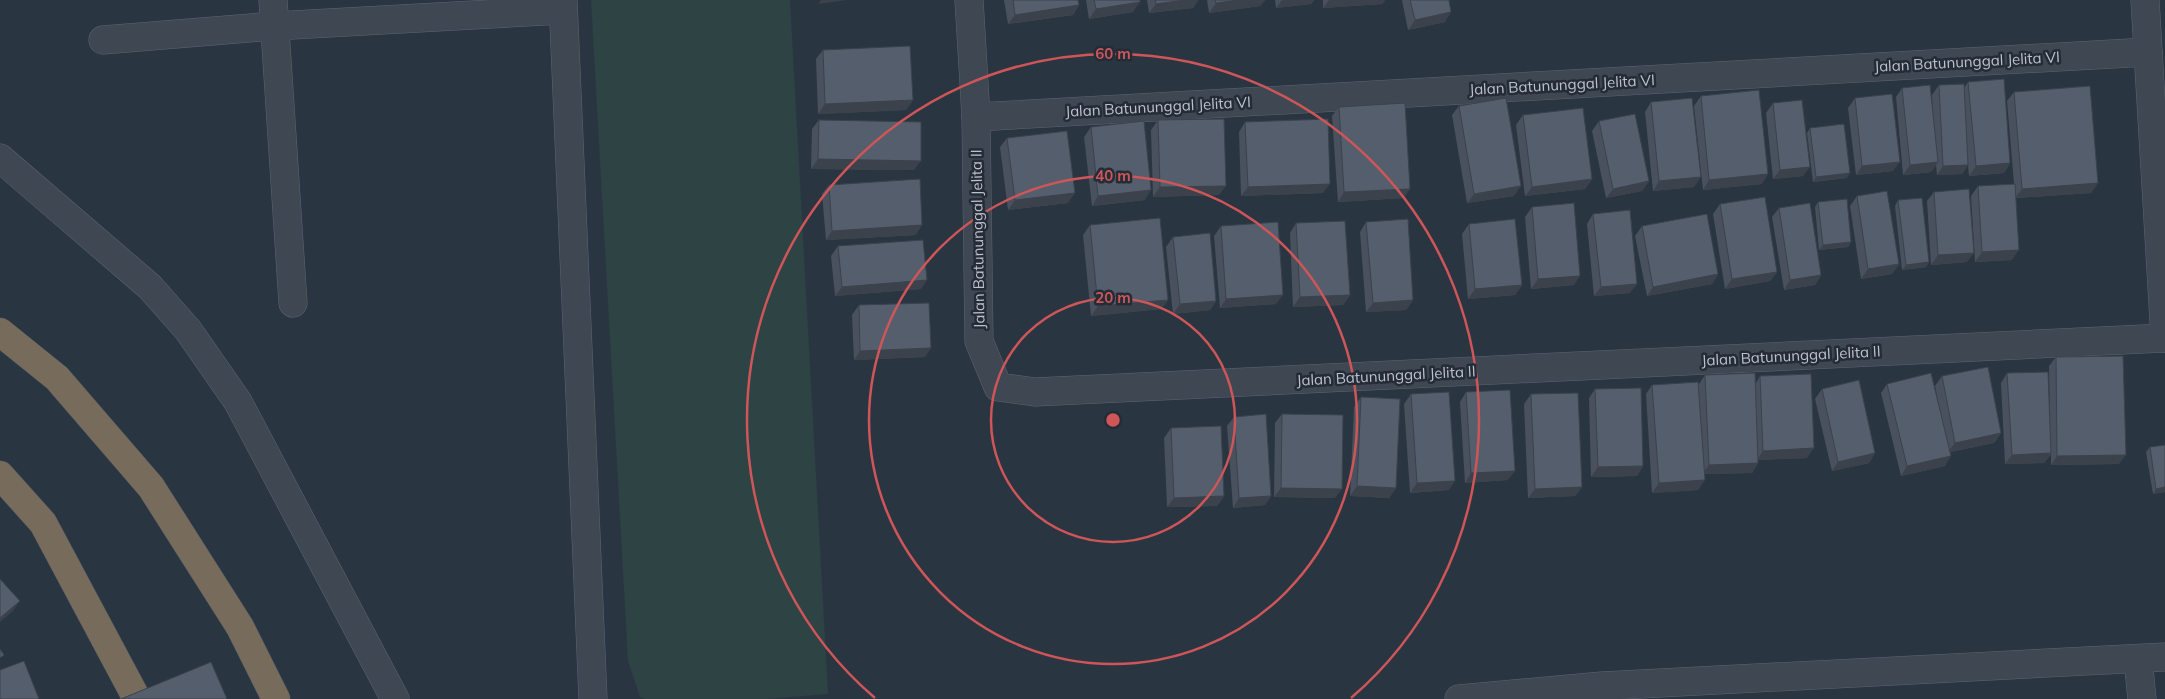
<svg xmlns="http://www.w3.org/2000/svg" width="2165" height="699" font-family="Mulish,sans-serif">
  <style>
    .green { fill: #2d4344 }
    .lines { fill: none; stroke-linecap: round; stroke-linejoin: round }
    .street-casing { stroke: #5d656f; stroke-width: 29 }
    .highway-casing { stroke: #49525c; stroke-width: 29 }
    .street { stroke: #3e4752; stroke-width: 28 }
    .highway { stroke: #776c5c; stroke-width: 28 }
    .wall { fill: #48515d }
    .shaded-wall { fill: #3b424c }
    .building { fill: #545e6c; stroke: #3b424c }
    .ring { fill: none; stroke: #ce5659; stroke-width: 2.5 }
    .labels { text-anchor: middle; stroke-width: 5; stroke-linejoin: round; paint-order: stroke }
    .street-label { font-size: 15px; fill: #bcc2cc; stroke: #232c37 }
    .centre { fill: #ce5659; stroke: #232c37; stroke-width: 2.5 }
    .ring-label { font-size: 15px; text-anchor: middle; font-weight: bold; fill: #ce5659; stroke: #232c37; stroke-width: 5; stroke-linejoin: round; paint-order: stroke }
  </style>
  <rect width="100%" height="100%" fill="#2a3542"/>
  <polygon class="green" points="591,0 790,0 828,694 767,699 645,699 640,697 628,661"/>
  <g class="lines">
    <defs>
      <g id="street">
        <polyline points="273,0 293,303"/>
        <polyline points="563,0 593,699"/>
        <polyline points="969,0 976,117 979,341 998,387 1035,392 2165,338"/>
        <polyline points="2145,0 2165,338"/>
        <polyline points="103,40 274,26 563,10"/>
        <polyline points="976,117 2148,52"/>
        <polyline points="0,158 150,287 188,330 238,402 395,699"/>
        <polyline points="2138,659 2142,699"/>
        <polyline points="1459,699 1602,686 2165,657"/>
      </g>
      <g id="highway">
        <polyline points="0,332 57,378 151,487 240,627 276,699"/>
        <polyline points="0,475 43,523 137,699"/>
      </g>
    </defs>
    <use href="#street" class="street-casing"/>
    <use href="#highway" class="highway-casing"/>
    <use href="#street" class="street"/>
    <use href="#highway" class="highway"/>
  </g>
  <g class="wall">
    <polygon points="1004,0 1078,0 1079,5 1073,15 1008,24"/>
    <polygon points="1086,0 1140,0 1133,12 1089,19"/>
    <polygon points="1147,0 1198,0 1193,8 1149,13"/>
    <polygon points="1207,0 1265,0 1260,6 1209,13"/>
    <polygon points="1275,0 1314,0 1311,4 1276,8"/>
    <polygon points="1323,0 1385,0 1382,4 1323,8"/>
    <polygon points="1402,0 1449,0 1445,22 1408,30"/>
    <polygon points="823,50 913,100 906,110 818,114 816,59"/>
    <polygon points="1968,82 2010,163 2004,173 1969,176 1968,165 1962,174 1937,175 1936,165 1931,172 1903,175 1896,97 1902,88 1933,117 1932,95 1939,85 1964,88"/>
    <polygon points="2014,92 2098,183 2091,193 2016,198 2012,260 1975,262 1971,196 1978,186 2014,184 2007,101"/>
    <polygon points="1701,96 1762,184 1703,190 1694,106"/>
    <polygon points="1855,98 1893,171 1856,175 1848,108"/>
    <polygon points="1651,102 1694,187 1653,191 1645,112"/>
    <polygon points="1773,103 1803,176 1773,179 1766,113"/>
    <polygon points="1459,106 1514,196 1467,203 1452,115"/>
    <polygon points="1339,107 1404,198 1338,202 1332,116"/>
    <polygon points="1523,115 1592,179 1585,189 1525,196 1516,125"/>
    <polygon points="819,120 914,170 811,169 812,129"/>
    <polygon points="1158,120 1219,195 1153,197 1151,130"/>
    <polygon points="1599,121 1649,181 1642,191 1606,198 1592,131"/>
    <polygon points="1245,122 1323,193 1241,196 1239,132"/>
    <polygon points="1091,127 1145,200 1092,206 1084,137"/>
    <polygon points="1810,128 1847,178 1813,182 1807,133"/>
    <polygon points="1007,138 1068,203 1008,210 1000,147"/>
    <polygon points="829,185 916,235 826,240 822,194"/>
    <polygon points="1934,192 1967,262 1931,265 1927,201"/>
    <polygon points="1857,196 1899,264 1892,274 1861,279 1850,206"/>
    <polygon points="1898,200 1929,262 1926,267 1902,270 1895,206"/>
    <polygon points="1818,202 1851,242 1848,247 1819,250 1815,207"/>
    <polygon points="1720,204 1777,272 1770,281 1725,289 1713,214"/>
    <polygon points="1532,207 1574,285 1531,289 1525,217"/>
    <polygon points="1779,208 1821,275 1815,285 1784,290 1772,217"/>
    <polygon points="1593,214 1630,293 1594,296 1587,224"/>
    <polygon points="1366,222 1413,300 1406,310 1366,312 1360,232"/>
    <polygon points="1296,223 1350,295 1343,305 1293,307 1290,233"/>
    <polygon points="1469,224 1522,285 1515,295 1468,299 1462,234"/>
    <polygon points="1090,225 1168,300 1161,309 1091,316 1083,235"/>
    <polygon points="1221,226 1276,304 1220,308 1214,236"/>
    <polygon points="1642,226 1718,274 1712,284 1647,296 1635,236"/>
    <polygon points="1173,237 1216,301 1210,310 1173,314 1166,247"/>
    <polygon points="838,246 921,289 835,296 831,256"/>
    <polygon points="859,305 925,357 854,360 852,315"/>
    <polygon points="2056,357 2119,464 2051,465 2051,454 2044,463 2005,464 2001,383 2007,373 2050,434 2049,366"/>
    <polygon points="1705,375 1756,383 1760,376 1807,458 1758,460 1758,463 1752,473 1705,474 1698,490 1652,493 1646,394 1652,385 1699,384"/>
    <polygon points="1942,376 2001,433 1994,443 1950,452 1945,466 1901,476 1881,393 1887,384 1940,411 1935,386"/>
    <polygon points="1595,389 1643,466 1637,476 1591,477 1589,398"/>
    <polygon points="1822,389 1875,453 1869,463 1832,471 1815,399"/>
    <polygon points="1466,392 1508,480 1465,483 1460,402"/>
    <polygon points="1411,394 1449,490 1410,493 1404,404"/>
    <polygon points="1531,394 1582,487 1575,496 1528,498 1524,404"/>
    <polygon points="1361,397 1396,488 1389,498 1350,496 1354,407"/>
    <polygon points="1282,414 1335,498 1274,497 1275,423"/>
    <polygon points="1234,417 1271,496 1265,505 1233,508 1227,426"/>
    <polygon points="1171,428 1224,496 1217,506 1167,507 1164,438"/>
    <polygon points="2150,447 2165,492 2153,494 2146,452"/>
  </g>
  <g class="shaded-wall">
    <polygon points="821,0 847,0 818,4"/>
    <polygon points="1185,0 1198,0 1193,8 1149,13 1156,4"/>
    <polygon points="1240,0 1265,0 1260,6 1209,13 1216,3"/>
    <polygon points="1282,0 1314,0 1311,4 1276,8"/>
    <polygon points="1329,0 1385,0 1382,4 1323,8"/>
    <polygon points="1140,2 1133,12 1089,19 1096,9"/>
    <polygon points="1079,5 1073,15 1008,24 1015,15"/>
    <polygon points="1451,12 1445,22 1408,30 1415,20"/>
    <polygon points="913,100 906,110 818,114 825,104"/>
    <polygon points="818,159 921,161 914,170 811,169"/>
    <polygon points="1900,162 1893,171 1856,175 1862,166"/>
    <polygon points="1938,162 1931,172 1903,175 1910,165"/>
    <polygon points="2010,163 2004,173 1969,176 1976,166"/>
    <polygon points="1968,165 1962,174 1937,175 1943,166"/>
    <polygon points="1810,167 1803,176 1773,179 1780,170"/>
    <polygon points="1850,173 1847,178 1813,182 1816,177"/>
    <polygon points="1768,174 1762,184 1703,190 1709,180"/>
    <polygon points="1701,177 1694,187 1653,191 1659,181"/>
    <polygon points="1592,179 1585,189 1525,196 1532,187"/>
    <polygon points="1649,181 1642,191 1606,198 1613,189"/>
    <polygon points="2098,183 2091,193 2015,198 2022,189"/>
    <polygon points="1330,184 1323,193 1241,196 1248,187"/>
    <polygon points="1226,186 1219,195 1153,197 1160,187"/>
    <polygon points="1521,186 1514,196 1467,203 1474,194"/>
    <polygon points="1410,189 1404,198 1338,202 1344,192"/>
    <polygon points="1151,190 1145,200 1092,206 1098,196"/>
    <polygon points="1075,193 1068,203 1008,210 1015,200"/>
    <polygon points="922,225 916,235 826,240 832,231"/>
    <polygon points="1851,242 1848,247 1819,250 1823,245"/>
    <polygon points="2019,250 2012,260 1975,262 1982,252"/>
    <polygon points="1974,253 1967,262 1931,265 1938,255"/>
    <polygon points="1929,262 1926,267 1902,270 1906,265"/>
    <polygon points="1899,264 1892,274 1861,279 1868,269"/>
    <polygon points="1777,272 1770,281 1725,289 1732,279"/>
    <polygon points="1718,274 1712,284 1647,296 1653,287"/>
    <polygon points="1821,275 1815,285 1784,290 1790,280"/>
    <polygon points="1580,276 1574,285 1531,289 1538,279"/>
    <polygon points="927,280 921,289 835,296 842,287"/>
    <polygon points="1637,284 1630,293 1594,296 1601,287"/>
    <polygon points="1522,285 1515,295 1468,299 1475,289"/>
    <polygon points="1283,295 1276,304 1220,308 1226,299"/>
    <polygon points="1350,295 1343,305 1293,307 1300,297"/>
    <polygon points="1168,300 1161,309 1091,316 1098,306"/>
    <polygon points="1413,300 1406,310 1366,312 1373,303"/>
    <polygon points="1216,301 1210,310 1173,314 1180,304"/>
    <polygon points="931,348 925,357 854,360 860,351"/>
    <polygon points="2001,433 1994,443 1948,452 1955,443"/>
    <polygon points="1814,448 1807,458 1757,460 1763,451"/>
    <polygon points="1875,453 1869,463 1832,471 1838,462"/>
    <polygon points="2051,453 2044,463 2005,464 2012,455"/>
    <polygon points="2126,455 2119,464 2051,465 2057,456"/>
    <polygon points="1951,456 1945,466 1901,476 1907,466"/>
    <polygon points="1758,463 1752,473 1702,474 1709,465"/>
    <polygon points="1643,466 1637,476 1591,477 1598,467"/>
    <polygon points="1515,471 1508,480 1465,483 1471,473"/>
    <polygon points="1705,480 1698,490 1652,493 1659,483"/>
    <polygon points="1455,481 1449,490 1410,493 1417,483"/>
    <polygon points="1357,486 1396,488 1389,498 1350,496"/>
    <polygon points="1582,487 1575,496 1528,498 1535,489"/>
    <polygon points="2165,487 2165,492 2153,494 2156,489"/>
    <polygon points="1281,488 1342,489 1335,498 1274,497"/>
    <polygon points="1224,496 1217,506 1167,507 1174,498"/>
    <polygon points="1271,496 1265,505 1233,508 1239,498"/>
    <polygon points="20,601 13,611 0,622 0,618"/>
  </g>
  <g class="building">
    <polygon points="1013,0 1078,0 1079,5 1015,15"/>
    <polygon points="1094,0 1140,0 1140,2 1096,9"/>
    <polygon points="1155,0 1185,0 1156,4"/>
    <polygon points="1215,0 1240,0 1216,3"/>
    <polygon points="1410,0 1449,0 1451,12 1415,20"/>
    <polygon points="910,46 913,100 825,104 823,50"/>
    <polygon points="2004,79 2010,163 1976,166 1968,82"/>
    <polygon points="1964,84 1968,165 1943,166 1939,85"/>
    <polygon points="1930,85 1938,162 1910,165 1902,88"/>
    <polygon points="2090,86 2098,183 2022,189 2014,92"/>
    <polygon points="1759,90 1768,174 1709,180 1701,96"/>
    <polygon points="1892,94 1900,162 1862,166 1855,98"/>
    <polygon points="1506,98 1521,186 1474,194 1459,106"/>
    <polygon points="1692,98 1701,177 1659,181 1651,102"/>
    <polygon points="1802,100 1810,167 1780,170 1773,103"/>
    <polygon points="1405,103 1410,189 1344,192 1339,107"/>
    <polygon points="1583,108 1592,179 1532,187 1523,115"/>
    <polygon points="1635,114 1649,181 1613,189 1599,121"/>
    <polygon points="1224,119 1226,186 1160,187 1158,120"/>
    <polygon points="1328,119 1330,184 1248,187 1245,122"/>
    <polygon points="819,120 921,122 921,161 818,159"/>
    <polygon points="1144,121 1151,190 1098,196 1091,127"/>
    <polygon points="1844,124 1850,173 1816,177 1810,128"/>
    <polygon points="1067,131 1075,193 1015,200 1007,138"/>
    <polygon points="920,179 922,225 832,231 829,185"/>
    <polygon points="2015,184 2019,250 1982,252 1978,186"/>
    <polygon points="1969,189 1974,253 1938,255 1934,192"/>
    <polygon points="1887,191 1899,264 1868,269 1857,196"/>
    <polygon points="1765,197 1777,272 1732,279 1720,204"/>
    <polygon points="1922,198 1929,262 1906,265 1898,200"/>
    <polygon points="1847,199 1851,242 1823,245 1818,202"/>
    <polygon points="1574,203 1580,276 1538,279 1532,207"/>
    <polygon points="1810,203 1821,275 1790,280 1779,208"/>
    <polygon points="1630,210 1637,284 1601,287 1593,214"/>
    <polygon points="1707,214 1718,274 1653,287 1642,226"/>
    <polygon points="1160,218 1168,300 1098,306 1090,225"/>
    <polygon points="1408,219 1413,300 1373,303 1366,222"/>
    <polygon points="1515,219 1522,285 1475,289 1469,224"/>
    <polygon points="1345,221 1350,295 1300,297 1296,223"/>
    <polygon points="1278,222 1283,295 1226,299 1221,226"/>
    <polygon points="1210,233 1216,301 1180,304 1173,237"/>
    <polygon points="923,240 927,280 842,287 838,246"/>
    <polygon points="929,303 931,348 860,351 859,305"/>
    <polygon points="2123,356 2126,455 2057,456 2056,357"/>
    <polygon points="1988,367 2001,433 1955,443 1942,376"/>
    <polygon points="2048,372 2051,453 2012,455 2007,373"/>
    <polygon points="1755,373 1758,463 1709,465 1705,375"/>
    <polygon points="1931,373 1951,456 1907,466 1887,384"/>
    <polygon points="1811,374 1814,448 1763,451 1760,376"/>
    <polygon points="1859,380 1875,453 1838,462 1822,389"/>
    <polygon points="1698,382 1705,480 1659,483 1652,385"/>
    <polygon points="1641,388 1643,466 1598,467 1595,389"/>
    <polygon points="1510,390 1515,471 1471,473 1466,392"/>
    <polygon points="1449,392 1455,481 1417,483 1411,394"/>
    <polygon points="1578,393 1582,487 1535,489 1531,394"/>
    <polygon points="1361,397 1400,399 1396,488 1357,486"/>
    <polygon points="1266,414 1271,496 1239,498 1234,417"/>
    <polygon points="1282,414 1343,415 1342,489 1281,488"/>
    <polygon points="1221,426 1224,496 1174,498 1171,428"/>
    <polygon points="2165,445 2165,487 2156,489 2150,447"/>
    <polygon points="0,579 20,601 0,618"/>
    <polygon points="0,649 4,655 0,658"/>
    <polygon points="24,661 39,699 0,699 0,670"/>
    <polygon points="211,662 227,699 121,699"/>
  </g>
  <g class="ring">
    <circle cx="1113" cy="420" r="122"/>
    <circle cx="1113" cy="420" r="244"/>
    <path d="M875 698A366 366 0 1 1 1351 698"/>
  </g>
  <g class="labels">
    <g class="street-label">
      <text transform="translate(1967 62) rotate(-3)" y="5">Jalan Batununggal Jelita VI</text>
      <text transform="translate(1562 85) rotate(-3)" y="5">Jalan Batununggal Jelita VI</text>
      <text transform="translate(1158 107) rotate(-3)" y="5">Jalan Batununggal Jelita VI</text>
      <text transform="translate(978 239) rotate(-91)" y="5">Jalan Batununggal Jelita II</text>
      <text transform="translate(1791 356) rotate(-3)" y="5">Jalan Batununggal Jelita II</text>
      <text transform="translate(1386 376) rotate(-3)" y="5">Jalan Batununggal Jelita II</text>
    </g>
  </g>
  <circle cx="1113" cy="420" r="8" class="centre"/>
  <g class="ring-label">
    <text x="1113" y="59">60 m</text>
    <text x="1113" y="181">40 m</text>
    <text x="1113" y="303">20 m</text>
  </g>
</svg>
